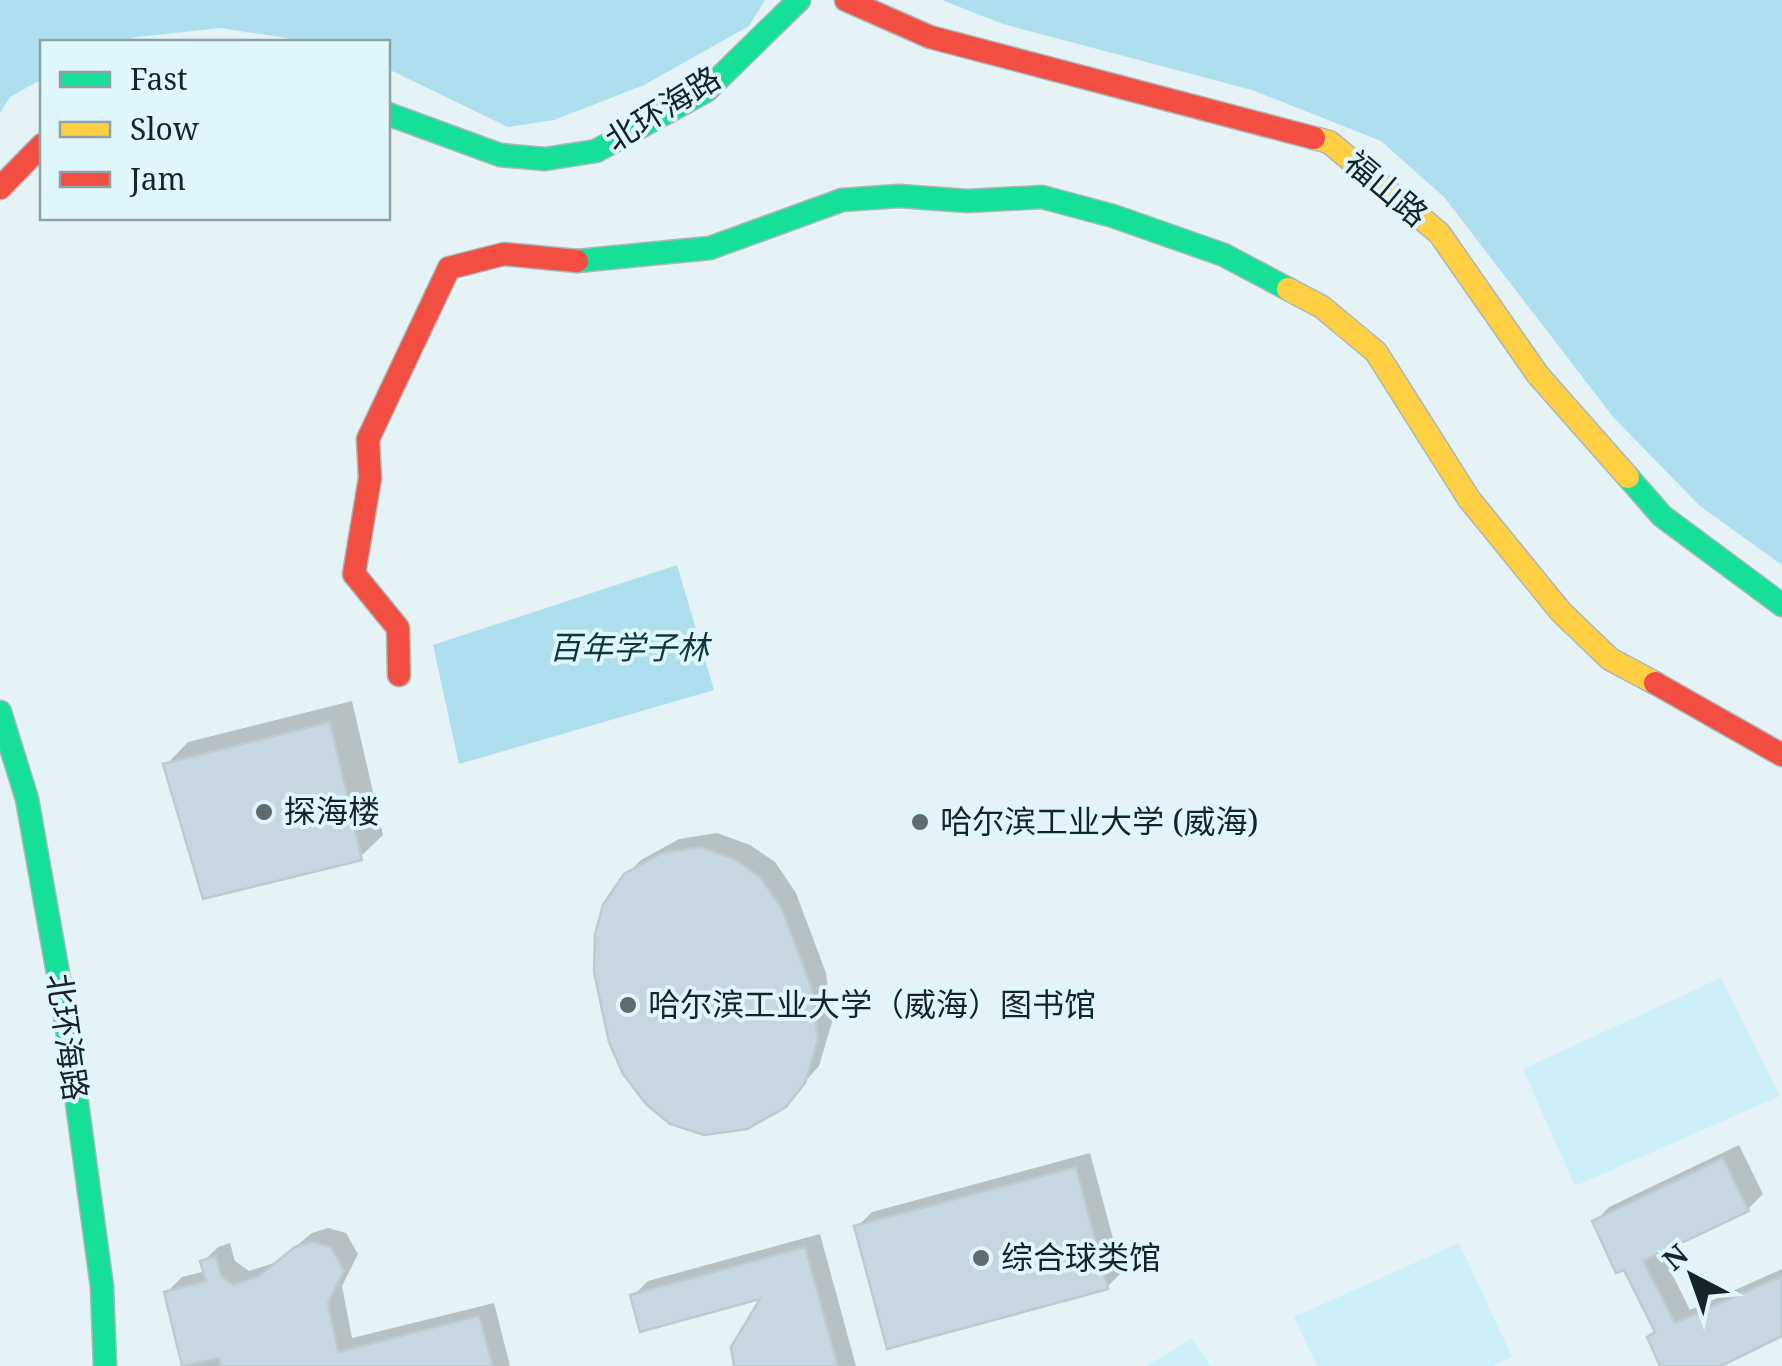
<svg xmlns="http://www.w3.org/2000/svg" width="1782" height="1366" font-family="'Noto Serif','Noto Sans SC',serif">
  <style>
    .green { fill: #cceffa }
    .forest { fill: #addfee }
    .shadow { fill: #0003 }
    .building { fill: #c6d7e1; stroke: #becad0; stroke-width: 2.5 }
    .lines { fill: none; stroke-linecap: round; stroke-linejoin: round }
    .fast-casing { stroke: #aab7ba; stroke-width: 25 }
    .slow-casing { stroke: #aab7ba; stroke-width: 25 }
    .jam-casing { stroke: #aab7ba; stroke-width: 25 }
    .fast { stroke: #16e098; stroke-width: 22 }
    .slow { stroke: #ffcf43; stroke-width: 22 }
    .jam { stroke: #f24e42; stroke-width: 22 }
    .poi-dot { fill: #5e6c70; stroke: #dff6fc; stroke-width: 4 }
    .labels { text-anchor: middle; stroke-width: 8; stroke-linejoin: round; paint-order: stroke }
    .street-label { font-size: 32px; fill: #162428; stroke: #dff6fc }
    .park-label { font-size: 32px; font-style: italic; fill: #0f3640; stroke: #dff6fc }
    .poi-label { font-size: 32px; fill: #162428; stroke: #dff6fc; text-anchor: start }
  </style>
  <rect width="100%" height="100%" fill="#e5f2f6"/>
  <g class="green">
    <polygon points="1721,978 1780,1096 1575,1186 1523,1069"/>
    <polygon points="1459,1243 1512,1357 1492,1366 1317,1366 1294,1317"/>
    <polygon points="1191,1339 1211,1366 1147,1366"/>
  </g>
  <g class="forest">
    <polygon points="0,0 765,0 749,26 644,85 554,120 508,127 388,69 388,42 312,42 221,28 137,37 118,42 42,42 42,79 10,97 0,113"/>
    <polygon points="942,0 1782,0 1782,565 1700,506 1614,418 1444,197 1381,141 1252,90 1003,24"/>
    <polygon points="677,565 714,690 459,764 433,645"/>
  </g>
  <g class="shadow">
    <polygon points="352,701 383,835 360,857 166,765 188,742"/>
    <polygon points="717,833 750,845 775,862 796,893 826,973 832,1022 819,1066 784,1105 625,876 641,860 679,839"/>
    <polygon points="1739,1145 1763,1194 1748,1209 1660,1250 1690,1310 1782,1269 1782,1333 1719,1366 1663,1366 1657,1330 1625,1267 1595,1222 1609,1207"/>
    <polygon points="1090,1153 1122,1272 1107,1287 857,1227 872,1212"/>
    <polygon points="328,1228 346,1233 358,1254 342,1286 352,1338 494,1303 510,1366 185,1366 167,1292 182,1277 206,1271 203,1262 218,1247 230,1243 235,1261 249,1271 277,1262 312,1233"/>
    <polygon points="820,1234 856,1366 738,1366 765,1295 633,1296 648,1281"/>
  </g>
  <g class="building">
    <polygon points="330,722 362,860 203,899 163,764"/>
    <polygon points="701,847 734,859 760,877 782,909 812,989 818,1039 805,1083 786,1107 747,1129 704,1135 670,1124 647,1105 623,1074 609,1042 594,972 595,934 603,905 624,874 662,853"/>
    <polygon points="1723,1158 1749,1211 1643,1261 1675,1323 1782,1276 1782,1336 1721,1366 1660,1366 1647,1337 1655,1332 1624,1270 1616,1273 1592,1221"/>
    <polygon points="1076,1167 1108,1289 887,1349 854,1226"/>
    <polygon points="312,1242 331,1247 344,1271 328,1303 338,1352 479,1316 493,1366 221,1366 219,1358 182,1366 164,1292 206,1281 200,1261 216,1256 221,1276 233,1285 259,1276 295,1247"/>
    <polygon points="805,1247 838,1366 734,1366 731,1347 760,1299 640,1332 630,1295"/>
  </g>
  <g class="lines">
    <defs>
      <g id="fast">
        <polyline points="388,114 500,155 545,159 596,151 706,91 799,0"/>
        <polyline points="577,261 710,248 842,200 899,196 968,201 1042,197 1113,216 1224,255 1288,289"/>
        <polyline points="1628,477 1662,516 1782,605"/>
        <polyline points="0,712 27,799 64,1007 102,1287 105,1366"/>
      </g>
      <g id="slow">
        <polyline points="1314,138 1329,142 1439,233 1538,375 1628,477"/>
        <polyline points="1288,289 1322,307 1376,352 1469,499 1561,612 1610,659 1655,683"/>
      </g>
      <g id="jam">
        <polyline points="846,0 930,37 1314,138"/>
        <polyline points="0,188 42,145"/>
        <polyline points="399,675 398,628 354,574 370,478 368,439 449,268 504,254 577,261"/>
        <polyline points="1655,683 1782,755"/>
      </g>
    </defs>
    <use href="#fast" class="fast-casing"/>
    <use href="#slow" class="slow-casing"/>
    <use href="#jam" class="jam-casing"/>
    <use href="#fast" class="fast"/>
    <use href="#slow" class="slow"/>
    <use href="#jam" class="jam"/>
  </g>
  <g class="poi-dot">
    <circle cx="264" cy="812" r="10"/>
    <circle cx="920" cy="822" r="10"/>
    <circle cx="628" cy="1005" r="10"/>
    <circle cx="981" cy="1258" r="10"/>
  </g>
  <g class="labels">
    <g class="street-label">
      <text transform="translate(663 109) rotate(-32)" y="11">北环海路</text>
      <text transform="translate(1386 189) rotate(40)" y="11">福山路</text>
      <text transform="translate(67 1037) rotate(82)" y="11">北环海路</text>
    </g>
    <g class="park-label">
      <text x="629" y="659">百年学子林</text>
    </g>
    <g class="poi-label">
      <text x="284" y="823">探海楼</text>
      <text x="940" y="833">哈尔滨工业大学 (威海)</text>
      <text x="648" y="1016">哈尔滨工业大学（威海）图书馆</text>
      <text x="1001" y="1269">综合球类馆</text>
    </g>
  </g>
  <rect x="40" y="40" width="350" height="180" fill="#dff6fc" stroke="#8fa2a7" stroke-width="2.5"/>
  <rect x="60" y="72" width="50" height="15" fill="#16e098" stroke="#8fa2a7" stroke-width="2.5"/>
  <text x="130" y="90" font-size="30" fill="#162428">Fast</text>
  <rect x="60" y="122" width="50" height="15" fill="#ffcf43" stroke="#8fa2a7" stroke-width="2.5"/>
  <text x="130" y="140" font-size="30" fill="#162428">Slow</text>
  <rect x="60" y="172" width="50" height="15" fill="#f24e42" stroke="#8fa2a7" stroke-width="2.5"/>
  <text x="130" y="190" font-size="30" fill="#162428">Jam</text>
  <g transform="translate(1692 1276) rotate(319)" stroke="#dff6fc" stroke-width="8" paint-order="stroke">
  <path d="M0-8L18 38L0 25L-18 38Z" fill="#162428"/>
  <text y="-15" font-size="28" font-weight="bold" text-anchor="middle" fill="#162428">N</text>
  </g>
</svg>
